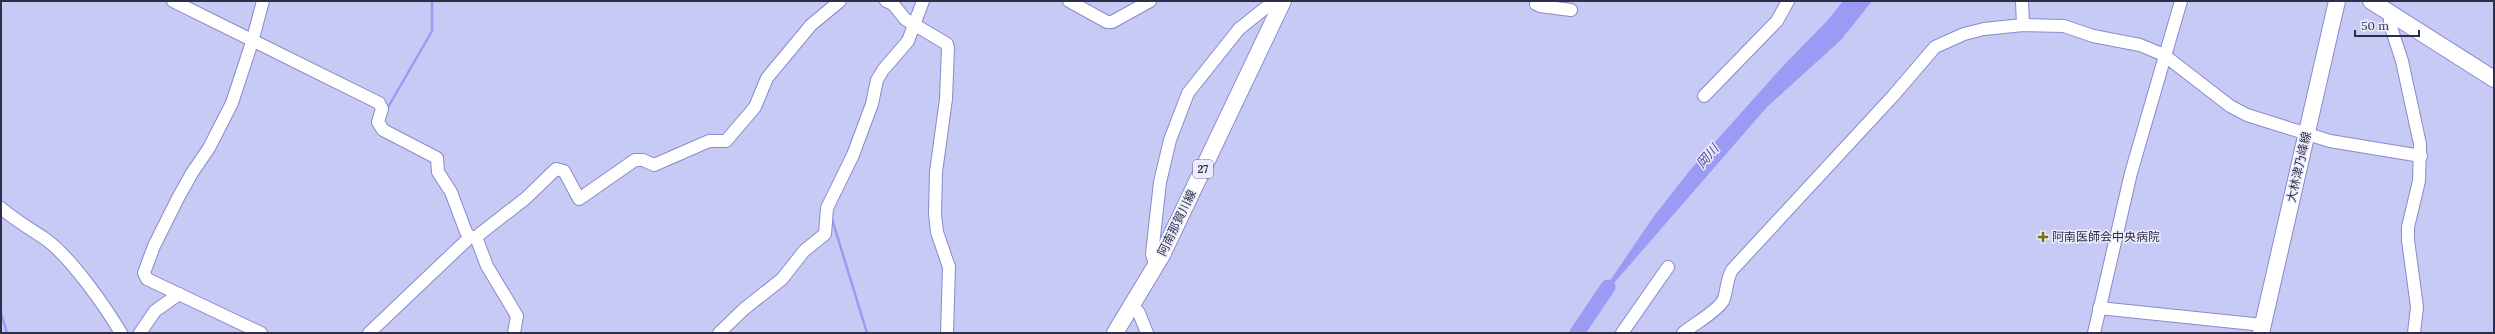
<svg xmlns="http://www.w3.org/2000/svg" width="2495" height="334" font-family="Lora,'Noto Sans JP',serif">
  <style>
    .water { fill: #9b9bf5 }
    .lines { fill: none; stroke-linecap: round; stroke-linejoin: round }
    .stream { stroke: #9b9bf5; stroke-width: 2.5 }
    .river { stroke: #9b9bf5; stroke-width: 15 }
    .minor-casing { stroke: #898acc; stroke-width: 14 }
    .major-casing { stroke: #898acc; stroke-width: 18 }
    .minor { stroke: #fff; stroke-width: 12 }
    .major { stroke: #fff; stroke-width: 16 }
    .poi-dot { fill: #7a700f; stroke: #ecedfc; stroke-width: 1.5 }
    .labels { text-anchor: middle; stroke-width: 3; stroke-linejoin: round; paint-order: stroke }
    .shield { fill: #ecedfc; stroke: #67677f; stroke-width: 1 }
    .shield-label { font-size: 11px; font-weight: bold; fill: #2e2e49 }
    .street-label { font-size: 12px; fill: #2e2e49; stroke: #ecedfc }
    .poi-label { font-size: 12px; fill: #2e2e49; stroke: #ecedfc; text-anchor: start }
    .water-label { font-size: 13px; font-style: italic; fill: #4b40a6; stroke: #ecedfc }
  </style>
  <rect width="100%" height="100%" fill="#c7caf4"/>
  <polygon class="water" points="1843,1 1872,1 1841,40 1767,107 1588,313 1654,216 1691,169 1782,67 1827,21"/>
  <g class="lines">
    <g class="stream">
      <polyline points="387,109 432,31 432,1"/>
      <polyline points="832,219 867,333"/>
      <polyline points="1,313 7,333"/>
    </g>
    <polyline class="river" points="1577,333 1608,287"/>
    <defs>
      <g id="minor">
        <polyline points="173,1 379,103 382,109 378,122 383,130 437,158 438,172 451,192 466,232 470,237"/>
        <polyline points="886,1 893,4 905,19 947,44 948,48 946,99 936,172 935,214 937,232 949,267 947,333"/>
        <polyline points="1069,1 1107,22 1112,22 1150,1"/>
        <polyline points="1537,1 1536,4 1540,6 1571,10"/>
        <polyline points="2022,1 2023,25"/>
        <polyline points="2390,14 2390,24 2402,61 2420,144 2419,181 2408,227 2408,240 2417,307 2414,333"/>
        <polyline points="1704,96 1777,21 1788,1"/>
        <path d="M 1,208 C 15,220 29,228 44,238 C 70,256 105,306 121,333"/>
        <polyline points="1156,266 1152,254 1160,182 1170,140 1188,93 1239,29 1274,1"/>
        <polyline points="1133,306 1139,313 1147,333"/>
        <polyline points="2099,308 2263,325"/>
        <polyline points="140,333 155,311 179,294"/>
        <polyline points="261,333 147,279 144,273 154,246 178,198 192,173 209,148 232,103 252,42 263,1"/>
        <polyline points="369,333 470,237 476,237"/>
        <polyline points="514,333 517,316 487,266 476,237 526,198 556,169 564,171 579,199 635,160 643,160 654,165 709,141 726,141 755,107 767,78 811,25 840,1"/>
        <polyline points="719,333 744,309 782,279 804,251 825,234 827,208 853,155 872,104 877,80 883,70 908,41 923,1"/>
        <polyline points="1622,333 1668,267"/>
        <path d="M 1683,333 C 1695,323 1715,313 1723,301 C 1727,293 1726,280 1732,270 L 1893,96 L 1935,47 L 1964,34 L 1984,29 L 2023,25 L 2064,26 L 2093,36 L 2140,45 L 2164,55 L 2230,106 L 2247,115 L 2330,141 L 2421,156"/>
        <polyline points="2094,333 2131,173 2181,1"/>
      </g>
      <g id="major">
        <polyline points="2371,1 2494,79"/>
        <polyline points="1115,333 1162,255 1283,1"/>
        <polyline points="2261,333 2337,1"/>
      </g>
    </defs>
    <use href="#minor" class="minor-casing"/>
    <use href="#major" class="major-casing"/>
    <use href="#minor" class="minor"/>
    <use href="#major" class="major"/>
  </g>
  <path class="poi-dot" d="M2041 231h4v4h4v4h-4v4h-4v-4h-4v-4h4z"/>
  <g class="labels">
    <rect class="shield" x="1193" y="160" width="20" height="18" rx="3"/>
    <g class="shield-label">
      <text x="1203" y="173">27</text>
    </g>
    <g class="street-label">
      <text transform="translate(2299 167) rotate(-77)" y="4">大林津乃峰線</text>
      <text transform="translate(1177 223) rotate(-64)" y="4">阿南那賀川線</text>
    </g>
    <g class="poi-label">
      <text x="2052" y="241">阿南医師会中央病院</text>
    </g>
    <g class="water-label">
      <text transform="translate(1707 156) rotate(-49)" y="5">岡川</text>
    </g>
  </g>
  <rect width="2495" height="334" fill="none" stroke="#2e2e49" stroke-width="4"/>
  <path d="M2355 30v6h64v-6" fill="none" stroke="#2e2e49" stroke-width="2"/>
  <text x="2361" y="30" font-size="12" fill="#2e2e49" stroke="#ecedfc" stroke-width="3" paint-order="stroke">50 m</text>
</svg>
